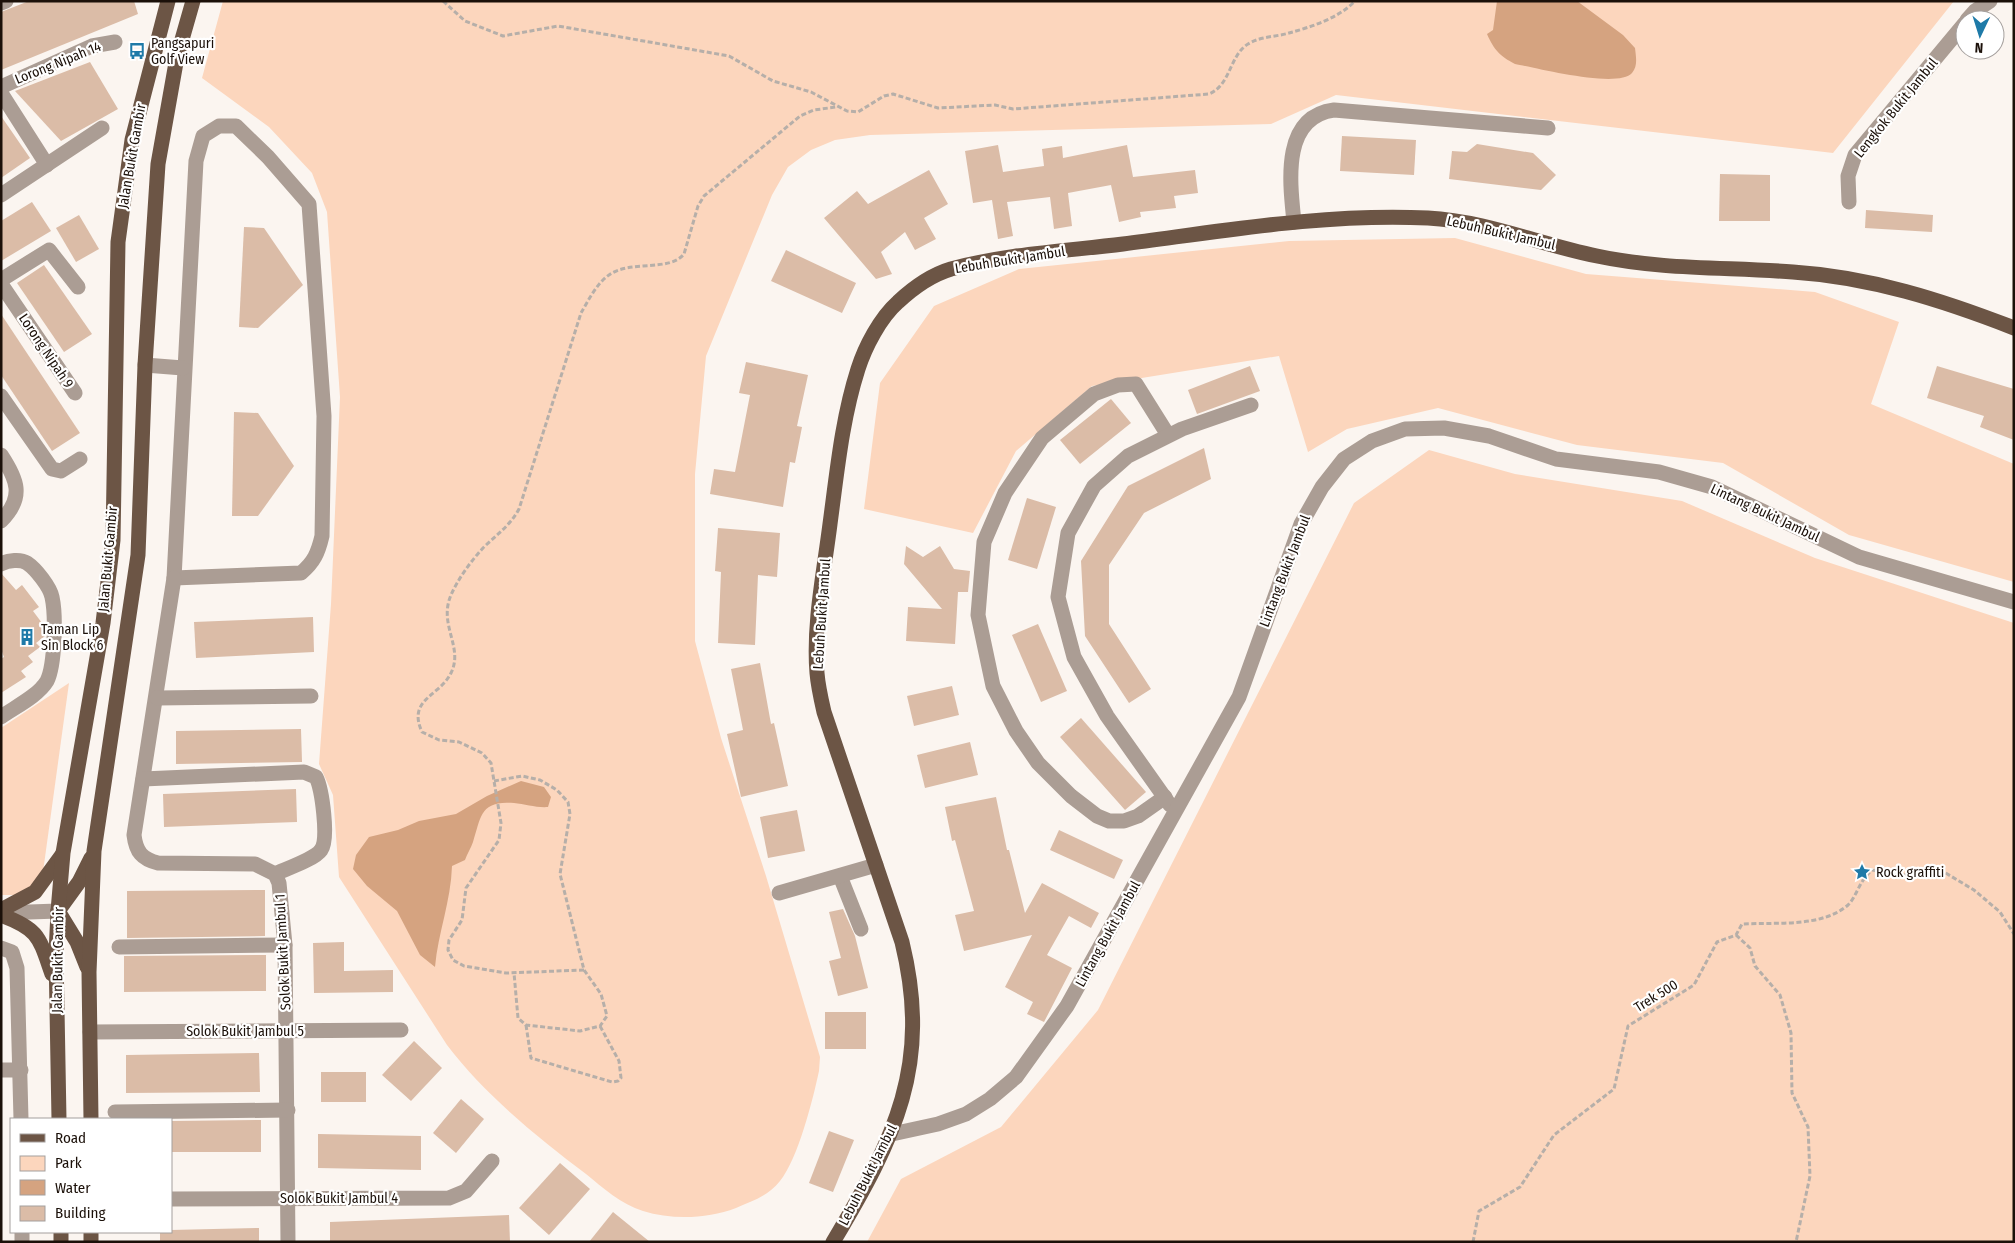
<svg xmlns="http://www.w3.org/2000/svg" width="2015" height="1243" font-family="'Fira Sans Condensed',sans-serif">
<rect width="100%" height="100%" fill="#fbf5f0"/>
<g fill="#fcd6bd">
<path d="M223 1H1954L1833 153 1336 95 1271 124 870 135 835 140 811 150 788 167 772 195 706 356 695 474V641L721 738 766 876 820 1057 819 1071C813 1099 798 1159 780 1181 768 1196 753 1201 736 1208 707 1219 672 1220 643 1211 621 1204 603 1188 586 1174 536 1136 485 1095 447 1045L339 877 333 795 319 764 331 604 340 397 327 212 312 173 269 127 202 78Z"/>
<path d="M1455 238 1586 274 1815 292 1899 322 1871 404 2014 464V582L1849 535 1723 463 1577 445 1438 408 1347 429 1308 452 1279 356 1092 386 1016 451 973 533 864 509 880 383 934 306 1019 269 1289 241Z"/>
<path d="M1429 450 1515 474 1682 501 1815 558 2014 623V1242H867L901 1179 1001 1127 1098 1010 1354 503Z"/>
<path d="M69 683 43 872 23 895H1V728Z"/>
</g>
<g fill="#d5a380">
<path d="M1497 1H1577L1623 35 1635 48C1636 57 1638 66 1632 73 1618 89 1536 68 1515 64 1500 56 1494 50 1487 34L1493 30Z"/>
<path d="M521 781 544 787 551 797 548 807C537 808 525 804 514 803 480 800 481 817 473 842 471 848 467 854 465 860L452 866C451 901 438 933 435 967L420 955 397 911 367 886 353 869 356 855 369 837 398 830 419 821 456 814 487 796Z"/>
</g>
<g fill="#dbbca7">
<path d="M29 1H134L138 14 1 70V12Z"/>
<path d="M90 62 118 109 61 141 15 91Z"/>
<path d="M1 116 30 158 1 178Z"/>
<path d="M1342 136 1416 140 1414 175 1340 171Z"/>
<path d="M1477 144 1533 153 1556 175 1541 190 1449 179 1452 151 1467 152Z"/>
<path d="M998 145 1003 172 1044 166 1042 149 1062 146 1063 158 1127 145 1133 177 1195 170 1198 193 1174 196 1176 208 1140 212 1141 217 1119 222 1111 185 1068 193 1072 226 1054 229 1050 197 1007 202 1013 236 998 239 992 200 973 203 965 151Z"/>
<path d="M929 170 948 204 924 218 936 239 915 250 905 232 881 252 892 274 876 279 824 218 857 191 868 204Z"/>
<path d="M1720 174 1770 175V221H1719Z"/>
<path d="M32 202 51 231 1 261V221Z"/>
<path d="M1866 210 1933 215 1932 232 1865 228Z"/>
<path d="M79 215 99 249 76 262 56 228Z"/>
<path d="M244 227 264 228 303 285 258 328 239 327Z"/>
<path d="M786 250 856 283 842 313 771 281Z"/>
<path d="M44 265 92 334 64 352 17 283Z"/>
<path d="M1 314 80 433 52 451 1 375Z"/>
<path d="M746 362 808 375 797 426 802 427 795 463 790 462 783 507 710 494 714 469 735 472 750 395 739 393Z"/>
<path d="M1250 366 1260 391 1197 414 1188 390Z"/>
<path d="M1937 366 2014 389V440L1980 427 1984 416 1927 398Z"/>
<path d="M1111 399 1131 423 1080 464 1060 440Z"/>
<path d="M234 412 258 413 294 466 258 516H232Z"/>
<path d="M1204 448 1211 479 1144 513 1109 565V624L1151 689 1129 703 1085 636 1081 561 1128 486Z"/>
<path d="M1027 498 1056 507 1037 569 1008 560Z"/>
<path d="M718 528 780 533 777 577 758 575 755 645 718 643 721 572 715 571Z"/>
<path d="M906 546 923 557 940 546 954 569 970 571 968 592H958L955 644 906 641 908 607 942 609 904 564Z"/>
<path d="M1 573 16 590 22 585 39 607 33 611 45 627V636L36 643 40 647 28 656 33 662 21 671 26 677 1 693V659L4 657 1 649Z"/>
<path d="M313 617 314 652 196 658 194 622Z"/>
<path d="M1038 624 1067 691 1041 702 1012 635Z"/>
<path d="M760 663 771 724 774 723 788 786 741 797 727 734 743 730 731 669Z"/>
<path d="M952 686 959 715 914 726 907 696Z"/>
<path d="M1081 718 1146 792 1125 810 1060 737Z"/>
<path d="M301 729 302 762 176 764V731Z"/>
<path d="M970 742 978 775 925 788 917 755Z"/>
<path d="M296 789 297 822 164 827 163 794Z"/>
<path d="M996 797 1007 850H1009L1025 913 1042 883 1099 913 1091 928 1069 916 1047 955 1072 968 1044 1022 1027 1014 1033 1002 1005 987 1032 935 964 951 955 915 974 911 955 840 952 841 945 807Z"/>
<path d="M797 810 805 851 768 858 760 817Z"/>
<path d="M1059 830 1123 860 1114 879 1050 850Z"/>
<path d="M265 890V936L127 938V891Z"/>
<path d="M843 909 855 936 868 988 838 996 829 961 841 958 829 912Z"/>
<path d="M344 942V971L393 970V992L314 993 313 943Z"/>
<path d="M266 955V991L124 992V956Z"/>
<rect x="825" y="1012" width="41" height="37"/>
<path d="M414 1041 442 1068 411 1101 382 1075Z"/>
<path d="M259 1053 260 1092 126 1093V1055Z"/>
<rect x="321" y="1072" width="45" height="30"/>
<path d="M461 1099 484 1119 456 1153 433 1133Z"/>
<path d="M261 1120V1152H171V1121Z"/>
<path d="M829 1131 854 1140 833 1192 809 1183Z"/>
<path d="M318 1134 421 1136V1170L318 1168Z"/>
<path d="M560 1163 590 1189 549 1235 519 1208Z"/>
<path d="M613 1212 650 1242H589Z"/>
<path d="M509 1215 510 1242H330V1222Z"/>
<path d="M259 1228V1242H160V1232H171V1230Z"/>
</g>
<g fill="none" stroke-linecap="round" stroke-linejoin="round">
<g stroke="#b6afa9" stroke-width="3" stroke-dasharray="5 2.5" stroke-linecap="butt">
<path d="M443 1 465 21 503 36 558 26 729 56 773 81 811 92 847 111 858 112 884 96 893 94 938 108 995 105 1013 109 1209 94C1231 85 1229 56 1248 44 1261 36 1276 37 1289 33 1311 27 1339 18 1355 1"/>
<path d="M494 781 522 776 540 780 557 790 568 802 570 814 560 874 584 970 601 994 607 1016 600 1026 580 1031 526 1025 518 1018 514 973"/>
<path d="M1736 935 1750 948 1755 966 1780 995 1791 1033 1792 1093 1808 1127 1810 1176 1796 1242"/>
<path d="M584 970 506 973 464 966 453 960 448 950 449 940 462 920 466 888 499 840 501 823 491 763 482 753 459 742 439 740 422 732C407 699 439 697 451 673 464 647 438 625 451 595 458 579 471 561 483 548 496 535 510 526 519 509L581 313C588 301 597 283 609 275 629 260 670 272 684 254L698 206 704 196 800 116 814 110 836 107"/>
<path d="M526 1025 531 1058 612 1082 618 1081 621 1078 619 1061 600 1026"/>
<path d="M1473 1242 1479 1211 1520 1187 1554 1135 1614 1089 1628 1026 1694 985 1717 942 1736 935 1742 924C1776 922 1821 928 1848 905 1857 896 1859 881 1872 870L1904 875 1944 872 1974 890 2000 912 2014 934"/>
</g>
<g stroke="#ab9d94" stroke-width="15">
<path d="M1 3 6 1"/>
<path d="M1967 20 1975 11 1990 1"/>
<path d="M1 87 92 46 115 42"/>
<path d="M1 93 47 165"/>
<path d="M219 126H236L268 157 309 204 324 416 322 536C318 553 314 562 301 573L174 578 196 161 203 136Z"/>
<path d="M1 195 102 128"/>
<path d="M1849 202 1848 176 1855 155 1965 23"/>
<path d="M1294 222C1290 183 1281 117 1334 110L1548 128"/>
<path d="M1 280 49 250 78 287"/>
<path d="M1 284 75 393"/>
<path d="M145 365 183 368"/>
<path d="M1 396 52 469 61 471 80 459"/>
<path d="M1 455C17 479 25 497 1 521"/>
<path d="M1 564C8 560 21 559 27 563 36 569 50 587 52 597 56 615 55 665 47 681 38 696 15 707 1 717"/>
<path d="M174 578 134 835C136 852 142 859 158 863L255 864 275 874 279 883 285 945 288 1242"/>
<path d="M157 698 311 696"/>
<path d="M143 779 304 772 316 777C322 789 329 839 321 850 315 859 286 869 275 874"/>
<path d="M1165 797 1138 816 1124 821H1109L1097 816 1071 796 1038 763 1016 731 993 686 978 615 984 542 1005 493 1042 438 1094 394 1118 385 1136 384 1168 435"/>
<path d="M1170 805 1107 716 1074 657 1058 597 1068 533 1094 486 1128 456 1182 429 1251 405"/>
<path d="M840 876 861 929"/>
<path d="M779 893 876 865"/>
<path d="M1 913 58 911"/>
<path d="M119 947 285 945"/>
<path d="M1 948 12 952 17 968 21 1119"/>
<path d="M90 1032 401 1030"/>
<path d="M1 1070H21"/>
<path d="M115 1112 288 1110"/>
<path d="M892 1134 938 1124 966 1114 990 1099 1016 1077 1067 1006 1239 697 1301 524 1322 487 1344 459 1372 441 1405 429 1444 428 1489 436 1556 459 1659 472 1712 487 1859 557 2014 602"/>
<path d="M171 1199 449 1198 466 1191 492 1161"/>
<path d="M22 1232V1242"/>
</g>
<g stroke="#6c5545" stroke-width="15">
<path d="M1 910 35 892 62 855"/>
<path d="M58 911 79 882 91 858"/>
<path d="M58 911 77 942 87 967"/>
<path d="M1 915C39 929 39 937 52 974"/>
<path d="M59 1119 56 954 58 911 63 853 103 623 113 540 118 242 132 140 168 1"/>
<path d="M91 1119 89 972 94 851 138 555 145 365 158 164 177 57 193 1"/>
<path d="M61 1232V1242"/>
<path d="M91 1232V1242"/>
<path d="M833 1242C895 1138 932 1065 902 942L824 712C821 699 818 686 817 673 813 624 824 572 830 524 837 472 842 419 858 369 865 347 880 318 898 302 913 288 931 275 951 269 1006 254 1066 251 1123 244 1224 231 1326 213 1428 218 1486 221 1541 245 1597 256 1662 270 1728 267 1793 272 1870 277 1942 300 2014 328"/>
</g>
</g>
<defs>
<g id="bus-bare" transform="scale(1.35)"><path d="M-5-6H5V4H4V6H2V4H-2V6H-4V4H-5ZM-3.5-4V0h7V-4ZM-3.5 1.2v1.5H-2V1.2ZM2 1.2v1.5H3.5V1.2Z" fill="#1e7aa8" stroke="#fff" stroke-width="2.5" paint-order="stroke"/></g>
<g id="building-bare" transform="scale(1.35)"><path d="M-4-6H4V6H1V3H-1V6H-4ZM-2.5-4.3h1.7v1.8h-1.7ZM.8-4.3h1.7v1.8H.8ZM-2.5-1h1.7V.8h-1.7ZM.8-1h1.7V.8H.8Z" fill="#1e7aa8" stroke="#fff" stroke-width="2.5" paint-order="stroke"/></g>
<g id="sight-bare" transform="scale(1.35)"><path d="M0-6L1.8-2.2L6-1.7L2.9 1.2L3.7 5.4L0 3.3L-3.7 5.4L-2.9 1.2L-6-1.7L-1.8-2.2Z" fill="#1e7aa8" stroke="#fff" stroke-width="2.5" paint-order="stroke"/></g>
</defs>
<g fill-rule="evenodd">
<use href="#bus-bare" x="137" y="51"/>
<use href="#building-bare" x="27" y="637"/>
<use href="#sight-bare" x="1862" y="872"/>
</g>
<g text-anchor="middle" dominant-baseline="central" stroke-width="4.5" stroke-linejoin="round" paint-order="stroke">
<g font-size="14" fill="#1b1009" stroke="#fff" text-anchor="start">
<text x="151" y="43">Pangsapuri<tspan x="151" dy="16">Golf View</tspan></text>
<text x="41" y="629">Taman Lip<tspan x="41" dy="16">Sin Block 6</tspan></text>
<text x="1876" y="872">Rock graffiti</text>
</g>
<g font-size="14" fill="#1b1009" stroke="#fff">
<text transform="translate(58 63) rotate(-22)">Lorong Nipah 14</text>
<text transform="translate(1896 108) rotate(-51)">Lengkok Bukit Jambul</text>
<text transform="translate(132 156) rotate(-80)">Jalan Bukit Gambir</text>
<text transform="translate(1501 233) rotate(13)">Lebuh Bukit Jambul</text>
<text transform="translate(1010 260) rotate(-9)">Lebuh Bukit Jambul</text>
<text transform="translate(46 351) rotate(56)">Lorong Nipah 9</text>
<text transform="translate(1765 513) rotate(25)">Lintang Bukit Jambul</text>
<text transform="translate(108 559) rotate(-85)">Jalan Bukit Gambir</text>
<text transform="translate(1285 571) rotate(-69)">Lintang Bukit Jambul</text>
<text transform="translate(822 614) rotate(-86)">Lebuh Bukit Jambul</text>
<text transform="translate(1108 934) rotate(-61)">Lintang Bukit Jambul</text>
<text transform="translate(283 952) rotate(-93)">Solok Bukit Jambul 1</text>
<text transform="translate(58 960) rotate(-89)">Jalan Bukit Gambir</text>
<text transform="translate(1656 996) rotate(-32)">Trek 500</text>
<text x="245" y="1031">Solok Bukit Jambul 5</text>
<text transform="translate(868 1175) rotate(-63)">Lebuh Bukit Jambul</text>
<text x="339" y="1198">Solok Bukit Jambul 4</text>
</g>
</g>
<rect width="2015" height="1243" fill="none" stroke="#1b1009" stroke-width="5"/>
<rect x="10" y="1118" width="162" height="115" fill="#ffffff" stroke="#a49f9d"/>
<rect x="20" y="1134" width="25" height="8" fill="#6c5545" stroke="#a49f9d"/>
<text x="55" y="1143" font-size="15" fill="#1b1009">Road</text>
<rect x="20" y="1156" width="25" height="15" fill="#fcd6bd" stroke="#a49f9d"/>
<text x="55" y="1168" font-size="15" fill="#1b1009">Park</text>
<rect x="20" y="1180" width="25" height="15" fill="#d5a380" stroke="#a49f9d"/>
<text x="55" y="1193" font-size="15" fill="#1b1009">Water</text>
<rect x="20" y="1206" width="25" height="15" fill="#dbbca7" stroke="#a49f9d"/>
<text x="55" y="1218" font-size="15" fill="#1b1009">Building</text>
<g transform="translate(1980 35) rotate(184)"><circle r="24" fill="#ffffff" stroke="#a49f9d"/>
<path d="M0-4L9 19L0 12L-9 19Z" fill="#1e7aa8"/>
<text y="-8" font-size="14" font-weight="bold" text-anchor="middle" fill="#1b1009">N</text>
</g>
</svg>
